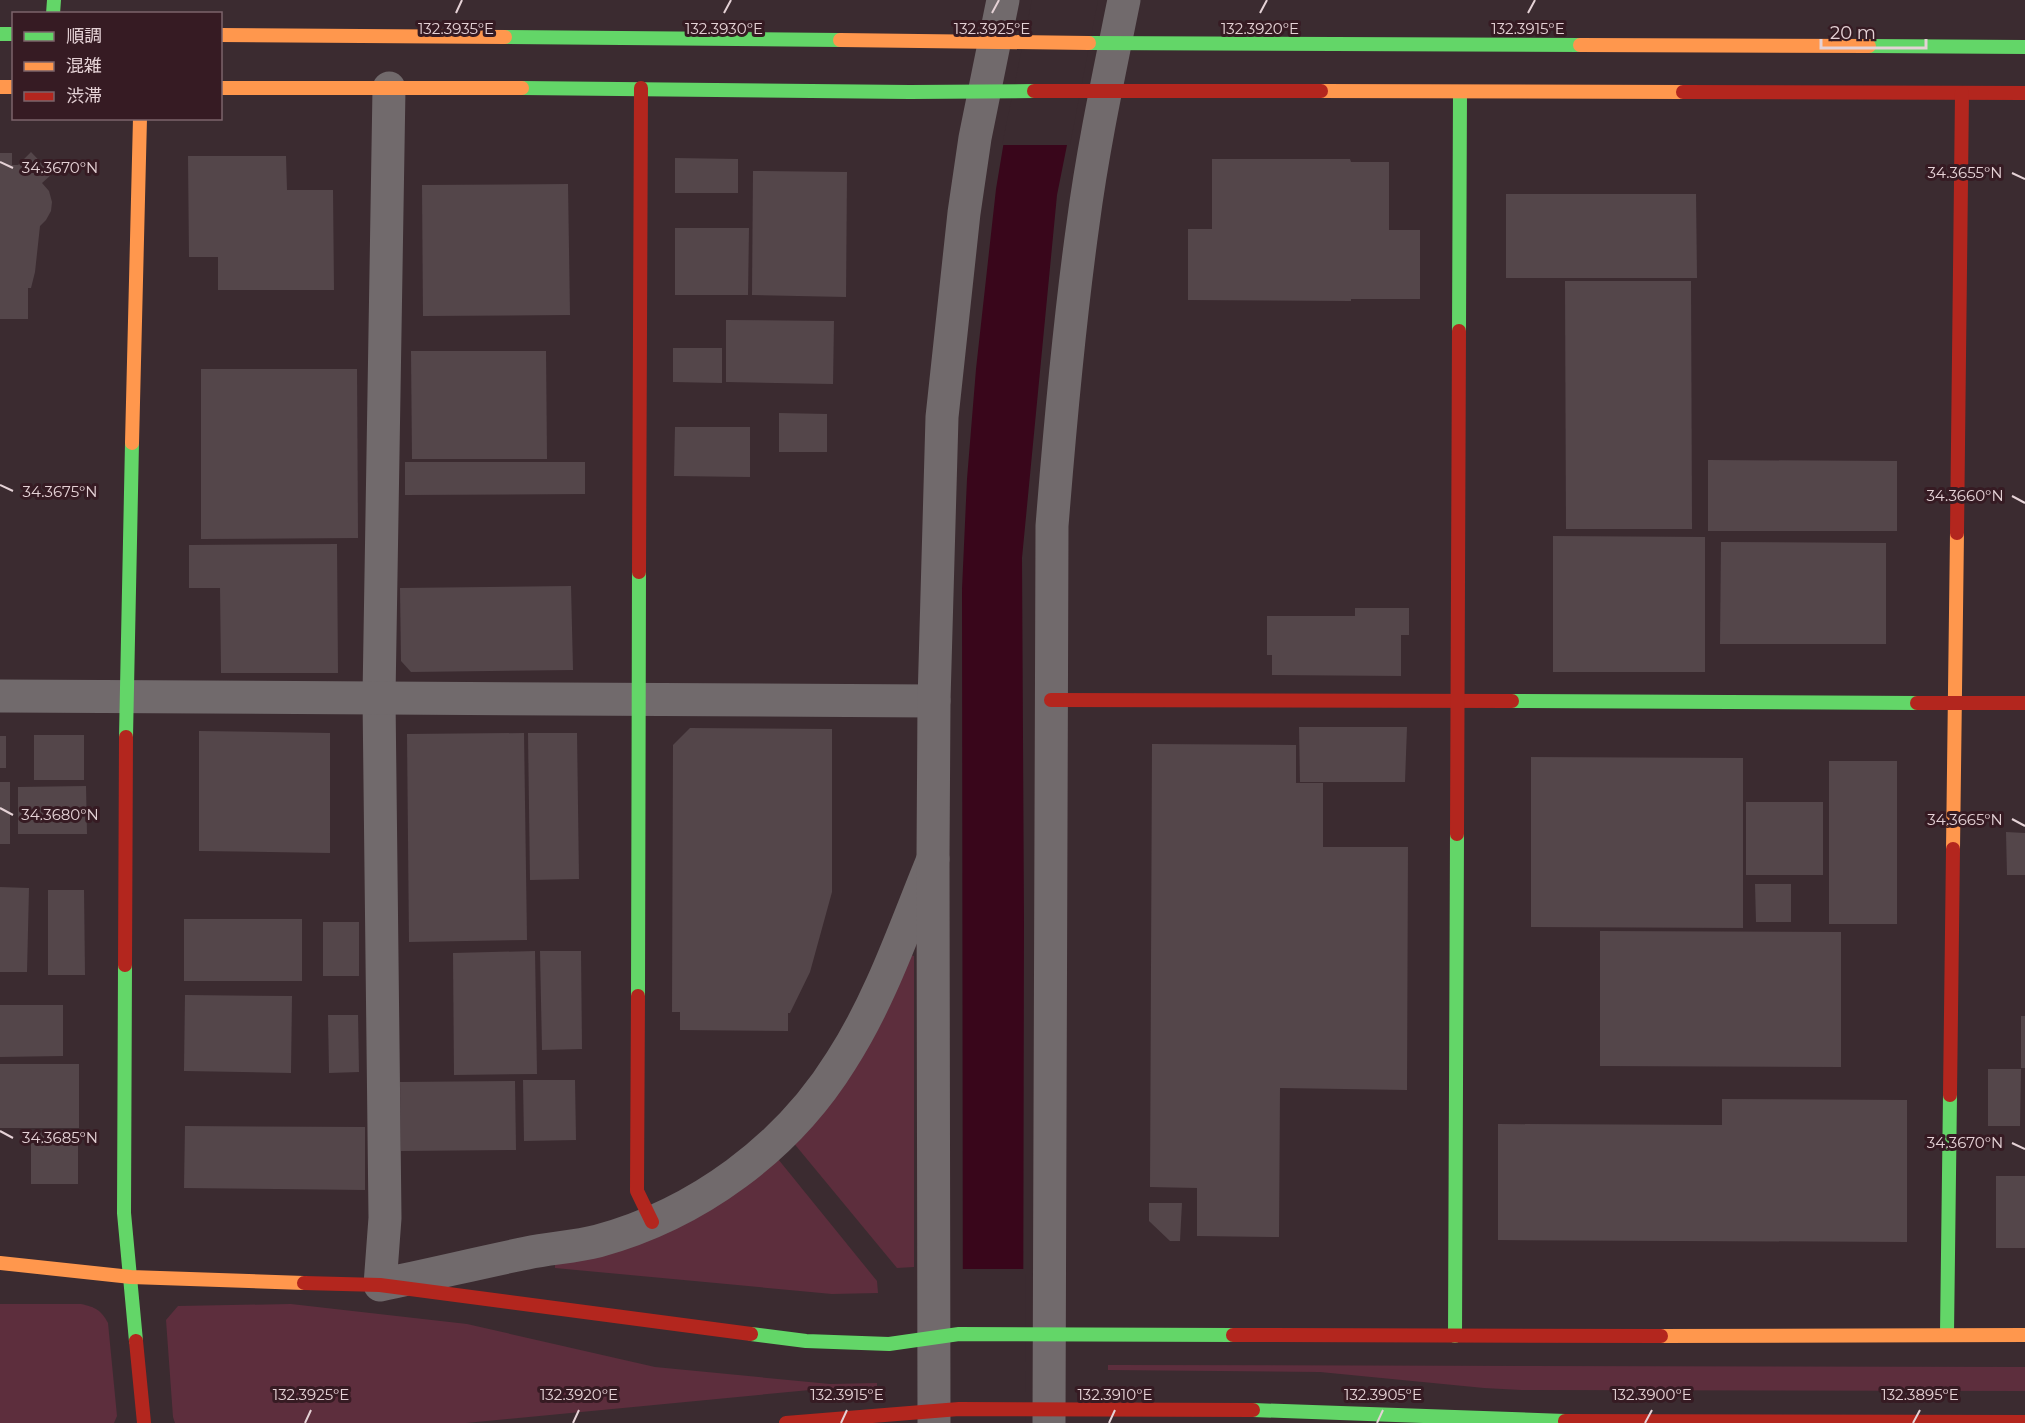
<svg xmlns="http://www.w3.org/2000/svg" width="2025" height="1423" font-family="Montserrat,'Noto Sans JP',sans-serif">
<rect width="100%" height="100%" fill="#3b2b30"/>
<g fill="#5d2e3d">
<path d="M911 955 914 956V1267L897 1268 792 1141Z"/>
<path d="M778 1159 877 1281 878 1293 832 1294 555 1268V1264Z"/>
<path d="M0 1304H81C95 1307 101 1310 108 1323L117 1416 114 1423H0Z"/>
<path d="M291 1304 467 1324 655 1367 830 1384 877 1383V1388H831L466 1423H175L173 1417 166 1320 178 1306Z"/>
<path d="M1108 1365 2025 1367V1391L1521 1390 1484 1388 1320 1372 1108 1370Z"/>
</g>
<path fill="#39061b" d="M1096 0 1057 195 1022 558 1024 919 1023 1423H963L962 589 967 479 976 369 996 189 1006 129Z"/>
<g fill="#3b2b30">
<path d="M1032 0H1098L1070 145H1002Z"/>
<path d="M960 1269H1025L1026 1423H960Z"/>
</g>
<g fill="#54464a">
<path d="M31 152 52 174 42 183 49 191 52 202 51 211 46 220 40 226 35 272 31 288H28V319H0V153H12V165H18Z"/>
<path d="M188 156H286L287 190H333L334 290H218V257H189Z"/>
<path d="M675 158 738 159V193H675Z"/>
<path d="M1212 159H1350L1351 162H1389V230H1420V299H1351V301L1188 300V229H1212Z"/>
<path d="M753 171 847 172 846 297 752 295Z"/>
<path d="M568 184 570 315 423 316 422 185Z"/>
<path d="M1506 194H1696L1697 278H1506Z"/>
<path d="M675 228H749L748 295H675Z"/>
<path d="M1565 281H1691L1692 529H1566Z"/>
<path d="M726 320 834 321 833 384 726 382Z"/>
<path d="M673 348H722V383L673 382Z"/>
<path d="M411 351H546L547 459H412Z"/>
<path d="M201 369H357L358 538 201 539Z"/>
<path d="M779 413 827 414V452H779Z"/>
<path d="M675 427H750V477L674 476Z"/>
<path d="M1708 460 1897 461V531H1708Z"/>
<path d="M405 462H585V494L405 495Z"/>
<path d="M1553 536 1705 537V672H1553Z"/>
<path d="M1721 542 1886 543V644H1720Z"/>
<path d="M337 544 338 673H221L220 588H189V545Z"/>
<path d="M571 586 573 670 411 672 401 661 400 588Z"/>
<path d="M1355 608H1409V635H1401V676L1272 675V655H1267V616H1355Z"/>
<path d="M1299 727H1407L1405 782H1300Z"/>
<path d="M690 728 832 729V892L810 972 790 1013H788V1031L680 1030V1012H672L673 745Z"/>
<path d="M199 731 330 733V853L199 851Z"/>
<path d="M524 733 527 940 409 942 407 734Z"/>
<path d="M528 733H577L579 879 530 880Z"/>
<rect x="34" y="735" width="50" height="45"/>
<rect x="0" y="736" width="6" height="32"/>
<path d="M1152 744 1296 745V783H1323V847H1408L1407 1090 1280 1088 1279 1237 1197 1236V1188L1150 1187Z"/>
<path d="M1531 757 1743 758V928L1531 927Z"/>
<rect x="1829" y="761" width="68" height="163"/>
<rect x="0" y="782" width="10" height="62"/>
<path d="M86 786 87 834H18V787Z"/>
<rect x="1746" y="802" width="77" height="73"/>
<path d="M2006 832 2025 833V875H2007Z"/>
<path d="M1755 884H1791V922H1756Z"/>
<path d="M0 887 29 888 27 972H0Z"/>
<path d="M48 890H84L85 975H48Z"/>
<rect x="184" y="919" width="118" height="62"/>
<rect x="323" y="922" width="36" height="54"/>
<path d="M1600 931 1841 932V1067L1600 1066Z"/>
<path d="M535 951 537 1074 454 1075 453 953Z"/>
<path d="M540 951H581L582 1049 542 1050Z"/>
<path d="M185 995 292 996 291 1073 184 1071Z"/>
<path d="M0 1005H63V1056L0 1057Z"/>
<path d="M328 1015H358L359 1072 329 1073Z"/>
<rect x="2021" y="1016" width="4" height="52"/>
<rect x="0" y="1064" width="79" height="64"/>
<path d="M1988 1069H2021L2020 1126H1988Z"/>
<path d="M523 1080H575L576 1140 524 1141Z"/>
<path d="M515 1081 516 1150 401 1151 400 1082Z"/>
<path d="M1722 1099 1907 1100V1242L1498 1240V1124L1722 1125Z"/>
<path d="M185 1126 365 1127V1190L184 1188Z"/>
<path d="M78 1131V1184H31V1132Z"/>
<rect x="1996" y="1176" width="29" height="72"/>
<path d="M1149 1203H1182L1180 1241H1170L1149 1221Z"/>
</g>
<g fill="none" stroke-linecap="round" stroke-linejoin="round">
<g stroke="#716a6c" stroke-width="33">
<path d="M389 88 379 697 385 1218 380 1285C429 1275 478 1263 527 1253 550 1248 575 1247 598 1241 697 1214 787 1148 841 1061 881 999 905 927 933 859"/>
<path d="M0 696 934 701"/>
<path d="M934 1423 933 859 934 701 942 417 964 213 975 138 1003 0"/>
<path d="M1049 1423 1052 526C1060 425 1069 324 1083 224 1093 148 1109 74 1124 0"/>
</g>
<g stroke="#63d668" stroke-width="14">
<path d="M53 14 54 0"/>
<path d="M0 34H14"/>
<path d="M505 37 840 40"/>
<path d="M1089 43 1580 45"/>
<path d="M1869 46 2025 47"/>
<path d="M522 88 910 92 1034 91"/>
<path d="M1459 331 1460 92"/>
<path d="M1512 701 1917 703"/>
<path d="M126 737 132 443"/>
<path d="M125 965 124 1213 136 1341"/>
<path d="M638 996 639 572"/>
<path d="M751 1334 806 1341 889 1344 959 1334 1233 1335"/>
<path d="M1947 1334 1950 1095"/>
<path d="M1455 1336 1457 834"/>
<path d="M1253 1410 1565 1421"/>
</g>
<g stroke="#ff974d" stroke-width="14">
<path d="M220 35 505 37"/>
<path d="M840 40 1089 43"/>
<path d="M1580 45 1869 46"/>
<path d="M0 87H14"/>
<path d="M220 88H522"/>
<path d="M1321 91 1683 92"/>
<path d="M132 443 140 118"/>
<path d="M1953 849 1957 533"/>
<path d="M0 1263 131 1277 304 1283"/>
<path d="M1661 1336 2025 1335"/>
</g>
<g stroke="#b3261e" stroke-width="14">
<path d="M1034 91H1321"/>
<path d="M1683 92 2025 93"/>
<path d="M1957 533 1962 93"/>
<path d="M639 572 641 88"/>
<path d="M1051 700 1512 701"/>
<path d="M1917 703H2025"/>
<path d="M1457 834 1459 331"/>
<path d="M125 965 126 737"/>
<path d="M638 996 637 1191 652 1222"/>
<path d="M1950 1095 1953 849"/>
<path d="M304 1283 380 1285 751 1334"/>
<path d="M1233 1335 1661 1336"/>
<path d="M136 1341 144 1423"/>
<path d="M1565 1421 2025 1422"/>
<path d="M786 1423 959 1409 1253 1410"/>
</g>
</g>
<path fill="none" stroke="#e5d2d6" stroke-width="2" d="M456 13 462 0M724 13 731 0M992 13 999 0M1260 13 1267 0M1528 13 1535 0M0 162 13 168M2012 173 2025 179M0 485 13 491M2012 496 2025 503M0 808 13 815M2012 819 2025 826M0 1131 13 1138M2012 1143 2025 1149M305 1423 311 1410M573 1423 579 1410M841 1423 847 1410M1109 1423 1115 1410M1377 1423 1383 1410M1645 1423 1652 1410M1913 1423 1920 1410"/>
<g font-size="15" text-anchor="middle" fill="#e5d2d6" stroke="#361b23" stroke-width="6" stroke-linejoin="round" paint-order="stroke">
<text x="456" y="34">132.3935°E</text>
<text x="724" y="34">132.3930°E</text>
<text x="992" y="34">132.3925°E</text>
<text x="1260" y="34">132.3920°E</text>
<text x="1528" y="34">132.3915°E</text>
<text x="60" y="173">34.3670°N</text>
<text x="1965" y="178">34.3655°N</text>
<text x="60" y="497">34.3675°N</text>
<text x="1965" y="501">34.3660°N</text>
<text x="60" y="820">34.3680°N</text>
<text x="1965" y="825">34.3665°N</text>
<text x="60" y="1143">34.3685°N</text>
<text x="1965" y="1148">34.3670°N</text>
<text x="311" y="1400">132.3925°E</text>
<text x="579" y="1400">132.3920°E</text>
<text x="847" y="1400">132.3915°E</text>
<text x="1115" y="1400">132.3910°E</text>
<text x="1383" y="1400">132.3905°E</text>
<text x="1652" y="1400">132.3900°E</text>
<text x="1920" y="1400">132.3895°E</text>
</g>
<rect x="12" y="12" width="210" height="108" fill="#361b23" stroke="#7c646b" stroke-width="1.5"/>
<rect x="24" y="32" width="30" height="9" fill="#63d668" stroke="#7c646b" stroke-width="1.5"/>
<text x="66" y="42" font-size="18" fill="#e5d2d6">順調</text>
<rect x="24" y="62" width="30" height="9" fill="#ff974d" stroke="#7c646b" stroke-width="1.5"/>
<text x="66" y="72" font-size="18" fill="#e5d2d6">混雑</text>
<rect x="24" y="92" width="30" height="9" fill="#b3261e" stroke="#7c646b" stroke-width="1.5"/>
<text x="66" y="102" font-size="18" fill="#e5d2d6">渋滞</text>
<path d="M1821 39v9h105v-9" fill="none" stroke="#e5d2d6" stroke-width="3"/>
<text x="1830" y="39" font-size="18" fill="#e5d2d6" stroke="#361b23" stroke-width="4.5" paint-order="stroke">20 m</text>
</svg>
